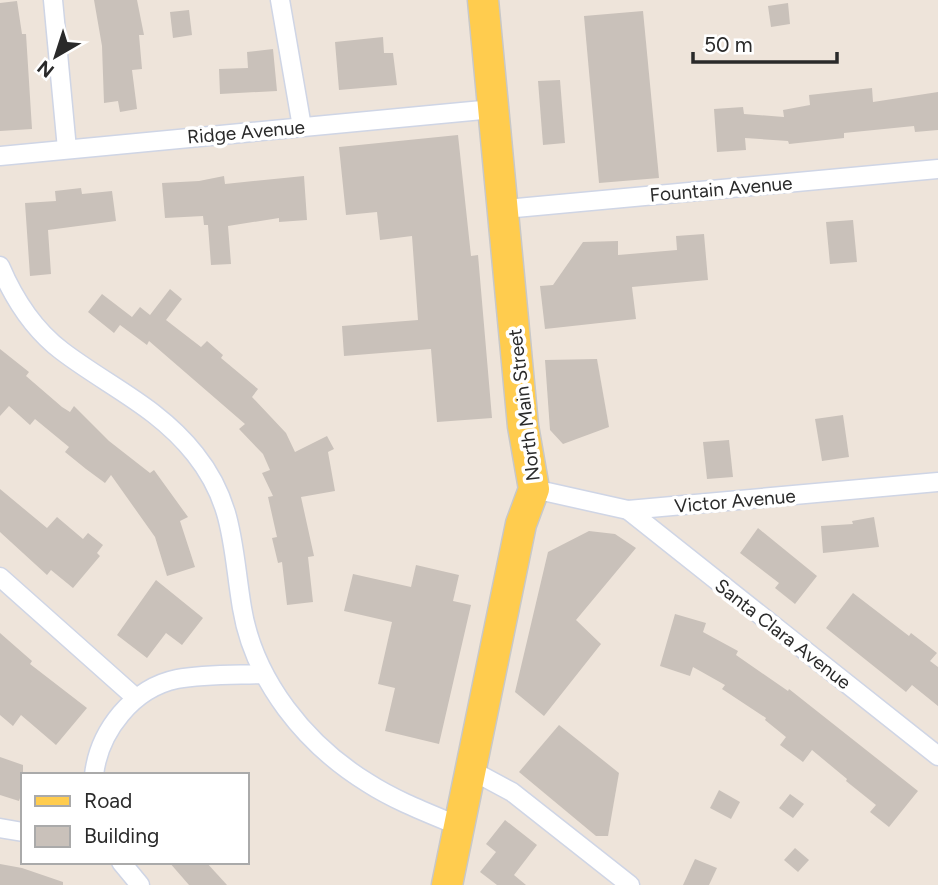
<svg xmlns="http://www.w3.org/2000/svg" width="938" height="885" font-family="Figtree,sans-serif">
<rect width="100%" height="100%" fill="#eee4da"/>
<g fill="#c9c1ba">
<path d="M94 0H137L144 35H139L142 69 132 70 137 109 120 112 118 101 104 103 102 46Z"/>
<path d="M17 1 22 34H26L32 129 0 131V3Z"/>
<path d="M788 3 790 24 771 27 768 6Z"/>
<path d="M189 10 192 35 173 38 170 12Z"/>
<path d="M643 11 659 178 599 183 584 16Z"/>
<path d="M383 37 384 53H393L397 85 339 90 335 42Z"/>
<path d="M273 49 277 91 220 94 219 69 248 68 247 52Z"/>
<path d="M560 80 565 143 543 145 538 81Z"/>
<path d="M872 88 873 102 938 92V130L915 132 914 126 844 133V138L789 144 788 141 745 138 746 150 717 152 714 109 743 107 744 114 784 117 783 110 810 105 809 95Z"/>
<path d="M458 135 471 256 478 255 492 418 437 422 431 349 344 356 342 326 418 320 412 236 380 240 377 212 346 215 339 147Z"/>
<path d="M224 176 225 184 304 176 307 220 279 222V218L228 226 231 264 211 265 208 225H204L203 216 165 218 162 183 199 181Z"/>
<path d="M81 188 82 194 112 191 116 221 48 230 51 274 30 276 25 203 56 201 55 191Z"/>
<path d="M853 220 857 262 830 264 826 222Z"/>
<path d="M704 234 708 280 632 287 636 319 545 329 540 286 553 285 583 242 618 241V255L677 250 676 236Z"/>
<path d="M170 289 182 299 166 320 201 347 207 341 223 355 221 358 258 389 252 397 286 433 295 452 327 436 334 449 328 452 335 491 301 497 314 556 308 557 313 602 287 605 282 562 278 563 272 538 277 537 268 497 273 496 262 473 270 470 263 454 239 429 245 424 149 341 147 345 120 325 114 333 88 312 102 294 132 317 140 307 150 315Z"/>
<path d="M0 349 29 372 26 376 62 407 70 412 74 406 109 441 150 473 154 470 188 517 180 521 195 567 167 576 155 537 111 475 105 483 86 469 65 452 69 447 35 419 30 425 9 406 0 416Z"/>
<path d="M597 359 609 427 563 444 550 430 545 360Z"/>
<path d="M843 415 849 457 822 461 815 419Z"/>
<path d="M729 440 733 477 707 479 703 442Z"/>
<path d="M0 489 47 528 57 517 83 539 88 533 103 545 97 553 100 556 73 588 51 570 47 575 0 532Z"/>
<path d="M874 517 879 547 823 553 821 526 853 524 852 521Z"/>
<path d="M758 528 817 576 795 604 775 588 779 583 740 553Z"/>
<path d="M589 531 615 534 636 548 576 620 601 644 544 716 515 692 548 552Z"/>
<path d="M416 565 459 575 453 601 471 605 439 744 385 731 395 688 378 684 392 622 344 611 353 574 411 587Z"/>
<path d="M156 580 203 618 182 645 166 633 147 658 117 635Z"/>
<path d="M853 593 909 636 911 633 937 653 930 661 938 667V706L912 685 906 692 826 628Z"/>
<path d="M675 614 706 623 703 632 738 651 736 655 788 691 789 689 918 791 889 827 870 812 876 805 846 781 847 779 812 750 803 762 780 745 786 737 765 720 766 718 722 689 725 685 693 667 690 676 660 666Z"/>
<path d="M0 633 32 661 30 664 87 708 56 745 21 715 13 726 0 715Z"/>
<path d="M559 725 619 773 608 836H596L519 772Z"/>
<path d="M0 757 23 765V789L19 801 0 795Z"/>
<path d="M719 790 740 802 731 819 710 808Z"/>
<path d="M790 794 804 804 793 818 779 808Z"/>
<path d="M505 820 537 845 514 875 526 885H497L480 872 496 852 486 844Z"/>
<path d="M795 848 809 860 798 872 784 860Z"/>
<path d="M695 859 717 868 709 885H683Z"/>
<path d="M169 862H206L227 885H189Z"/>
<path d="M0 864 22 868 63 882V885H0Z"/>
</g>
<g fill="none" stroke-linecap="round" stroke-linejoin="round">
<g stroke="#cfd5e5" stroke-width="21">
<g id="street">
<path d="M53 0 67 149"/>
<path d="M280 0 302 127"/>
<path d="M0 156 493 109"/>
<path d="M505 209 938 169"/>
<path d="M0 266C14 299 33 329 62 351 108 386 158 407 195 454 235 504 232 549 242 608 254 681 306 745 368 783 396 801 428 813 459 826"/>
<path d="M534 489 628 510 938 482"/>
<path d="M628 510 938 756"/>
<path d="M0 577 136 698"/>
<path d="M471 770 512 792 630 885"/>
<path d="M94 775C99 731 133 688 177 679 204 674 234 675 263 674"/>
<path d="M0 828 23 832"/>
<path d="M121 862 140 885"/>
</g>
</g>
<g stroke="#c8c8c8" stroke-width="33">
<path id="primary" d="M447 885 521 524 534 489 523 426 483 0"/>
</g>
<use href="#street" stroke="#fff" stroke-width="18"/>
<use href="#primary" stroke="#ffcc4e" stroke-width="30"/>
</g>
<g text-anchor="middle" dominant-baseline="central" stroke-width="7" stroke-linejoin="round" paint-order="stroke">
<g font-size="19" fill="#2a2a2a" stroke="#fff">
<text transform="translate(246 132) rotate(-5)">Ridge Avenue</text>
<text transform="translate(721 189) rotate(-5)">Fountain Avenue</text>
<text transform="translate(524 405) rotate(-97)">North Main Street</text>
<text transform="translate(735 501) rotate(-5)">Victor Avenue</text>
<text transform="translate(783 634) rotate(38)">Santa Clara Avenue</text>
</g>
</g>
<rect x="21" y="773" width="228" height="91" fill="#ffffff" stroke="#aaaaaa" stroke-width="2"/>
<rect x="35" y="796" width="35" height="10" fill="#ffcc4e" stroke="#aaaaaa" stroke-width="2"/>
<text x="84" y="808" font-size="21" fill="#2a2a2a">Road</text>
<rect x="35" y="826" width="35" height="21" fill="#c9c1ba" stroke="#aaaaaa" stroke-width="2"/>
<text x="84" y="843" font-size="21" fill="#2a2a2a">Building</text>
<g transform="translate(56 56) rotate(219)" stroke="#ffffff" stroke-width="5" paint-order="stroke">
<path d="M0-5L12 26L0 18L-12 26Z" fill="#2a2a2a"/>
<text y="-10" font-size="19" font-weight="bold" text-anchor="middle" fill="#2a2a2a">N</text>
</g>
<path d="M693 52v10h144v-10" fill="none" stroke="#2a2a2a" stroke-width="3.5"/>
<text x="704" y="52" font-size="21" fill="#2a2a2a" stroke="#ffffff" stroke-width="5" paint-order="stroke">50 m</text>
</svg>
